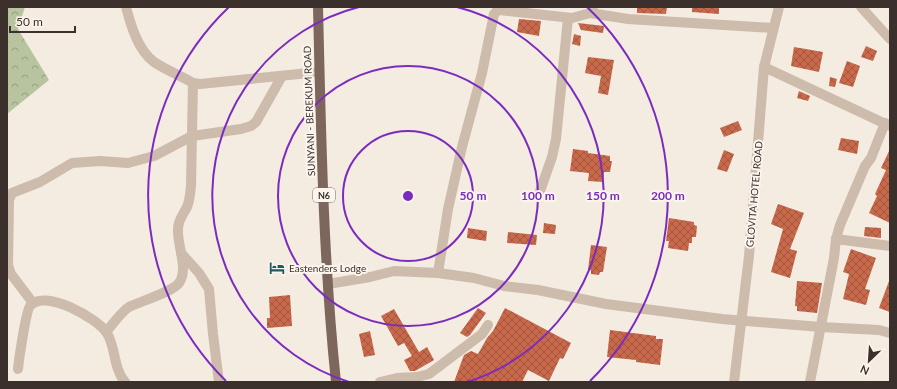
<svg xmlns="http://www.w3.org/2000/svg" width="897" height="389" font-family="Lato,sans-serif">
<defs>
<pattern id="forest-crowns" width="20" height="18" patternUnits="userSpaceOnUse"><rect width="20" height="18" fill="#b8c4a0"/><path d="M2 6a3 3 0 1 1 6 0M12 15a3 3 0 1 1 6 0" fill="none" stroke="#97a083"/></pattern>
<pattern id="building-cross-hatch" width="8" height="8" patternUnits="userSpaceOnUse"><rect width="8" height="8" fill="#c8694b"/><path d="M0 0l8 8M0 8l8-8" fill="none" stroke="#a4573f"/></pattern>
</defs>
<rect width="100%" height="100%" fill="#f4ebe1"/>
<path fill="url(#forest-crowns)" d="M7 7H25L18 29 49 80 7 114Z"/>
<g fill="url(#building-cross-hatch)">
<path d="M637 7H667L666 14 637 13Z"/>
<path d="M692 7H719V14L692 12Z"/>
<path d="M519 19 541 21 539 36 517 32Z"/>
<path d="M578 23 604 26 603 33 581 30Z"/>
<path d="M574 34 581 36 580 46 572 44Z"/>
<path d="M866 46 877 51 873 61 861 57Z"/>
<path d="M794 47 823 52 819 72 791 66Z"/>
<path d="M588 57 614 60 608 95 598 93 601 76 585 73Z"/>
<path d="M847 61 860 66 853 87 839 83Z"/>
<path d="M830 77 837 79 835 87 829 86Z"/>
<path d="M799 91 810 96 808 101 797 98Z"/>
<path d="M738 121 742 130 724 137 720 128Z"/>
<path d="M841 138 859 141 857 154 838 150Z"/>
<path d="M573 149 588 151V153L610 156V161H612L610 172H604L603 182 588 181 589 173 570 171Z"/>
<path d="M890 149V223L869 213 877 196 875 194 886 170 881 168Z"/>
<path d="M724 150 734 154 727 172 717 169Z"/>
<path d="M778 204 804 213 790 249 797 251 790 278 771 272 783 229 771 224Z"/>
<path d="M669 218 694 222V225L697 226 696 237H692V243H689L688 251 668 248 669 241H666Z"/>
<path d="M544 223 556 225 555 234 543 233Z"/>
<path d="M865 227 881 228V238L864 236Z"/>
<path d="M468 228 487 231 486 241 467 238Z"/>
<path d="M508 232 537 235 536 245 507 243Z"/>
<path d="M591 245 607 247 603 272H600L599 275 591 274V270H588Z"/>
<path d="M851 249 876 258 865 289 870 290 866 305 843 299 849 274 843 272Z"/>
<path d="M797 281 822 283 817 313 797 311V306H795Z"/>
<path d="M889 281H890V312L879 308Z"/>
<path d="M290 295 292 326 267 328V318H270L269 297Z"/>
<path d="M478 308 486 313 470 335 467 337 460 333Z"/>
<path d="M505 308 571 343 563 359 560 358 549 381 528 370 522 382H454L464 355 471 351 478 354 487 338 493 331Z"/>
<path d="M394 309 419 352 427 347 434 360 415 371H410L404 360 412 356 404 343 398 346 381 316Z"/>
<path d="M610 330 656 336V339H663L660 365 636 362V360L607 357Z"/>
<path d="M370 331 375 355 364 357 359 334Z"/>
</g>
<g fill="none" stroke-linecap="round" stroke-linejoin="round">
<g stroke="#cdbbac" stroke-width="10">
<path d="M126 7C131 26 138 50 154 62 166 70 181 76 193 83"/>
<path d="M861 7 890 39"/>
<path d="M590 13 628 19 773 28"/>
<path d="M764 67 890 126"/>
<path d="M540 191 552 157 556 139 568 18"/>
<path d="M836 239 890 246"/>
<path d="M181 253 199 273 209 289 213 334 219 382"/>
<path d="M438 273 474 278 504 286 538 290 606 304 722 319 821 327 879 330 890 333"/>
<path d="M328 284 370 277 394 271 438 273 448 209 462 147 482 73 494 14 497 11 499 10 572 18 590 13 593 7"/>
<path d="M33 303 11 274 8 265 9 200 12 193 40 182 72 163 100 161 128 163 154 156 192 136 241 129 251 126 256 122 282 76"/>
<path d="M106 332C112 325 122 311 129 307 139 302 174 291 179 283 189 269 177 246 178 229 178 220 183 215 187 207 190 200 190 193 191 186L193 83 200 84 319 72"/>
<path d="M18 369C19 359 26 311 30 306 44 288 97 318 107 333 116 348 113 368 125 382"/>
<path d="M380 382 397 378 417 377 429 374 482 334 488 325"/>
<path d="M734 382 749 256 764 67 779 7"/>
<path d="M810 382 834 258 836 239 840 225 865 166 871 158 885 123"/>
</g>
<path stroke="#7d675c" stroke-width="10" d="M318 7C321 132 323 258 336 382"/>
</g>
<g fill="none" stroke="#7b2cbf" stroke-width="2">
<circle cx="408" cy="196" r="65"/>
<circle cx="408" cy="196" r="130"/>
<path d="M349 382A195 195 0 0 1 359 7M457 7A195 195 0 0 1 467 382"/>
<path d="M226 381A260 260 0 0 1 229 7M587 7A260 260 0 0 1 590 381"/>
</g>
<defs>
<g id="hotel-bare" transform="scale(1.2)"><path d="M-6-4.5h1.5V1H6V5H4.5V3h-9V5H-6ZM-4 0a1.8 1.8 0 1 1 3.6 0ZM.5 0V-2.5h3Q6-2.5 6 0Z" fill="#1f5a5e" stroke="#fbf5ee" stroke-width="2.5" paint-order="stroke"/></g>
</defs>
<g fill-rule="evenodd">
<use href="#hotel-bare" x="277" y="268"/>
</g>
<g text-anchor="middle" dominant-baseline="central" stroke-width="4" stroke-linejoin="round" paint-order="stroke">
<rect fill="#fbf5ee" stroke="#756b66" stroke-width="1" x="313" y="188" width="22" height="14" rx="3"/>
<g font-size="9" font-weight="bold" fill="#3b302b">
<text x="324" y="195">N6</text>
</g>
<g font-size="10" fill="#3b302b" stroke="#fbf5ee">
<text transform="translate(309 111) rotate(-92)">SUNYANI - BEREKUM ROAD</text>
<text transform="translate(754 194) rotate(-85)">GLOVITA HOTEL ROAD</text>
</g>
<g font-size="10" fill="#3b302b" stroke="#fbf5ee" text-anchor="start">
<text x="289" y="268">Eastenders Lodge</text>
</g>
</g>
<circle cx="408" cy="196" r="6" fill="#7b2cbf" stroke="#fbf5ee" stroke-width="2"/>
<g font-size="12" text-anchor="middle" font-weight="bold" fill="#7b2cbf" stroke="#fbf5ee" stroke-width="4" stroke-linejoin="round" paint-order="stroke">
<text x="473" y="200">50 m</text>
<text x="538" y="200">100 m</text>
<text x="603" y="200">150 m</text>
<text x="668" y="200">200 m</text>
</g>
<rect width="897" height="389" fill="none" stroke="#3b302b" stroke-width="16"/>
<g transform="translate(869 361) rotate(205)" stroke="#fbf5ee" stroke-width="3" paint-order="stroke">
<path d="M0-3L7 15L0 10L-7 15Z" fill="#3b302b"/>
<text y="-6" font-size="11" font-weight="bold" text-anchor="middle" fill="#3b302b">N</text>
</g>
<path d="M10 26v6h65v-6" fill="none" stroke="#3b302b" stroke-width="2"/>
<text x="16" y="26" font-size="12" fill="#3b302b" stroke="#fbf5ee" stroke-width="3" paint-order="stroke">50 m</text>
</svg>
